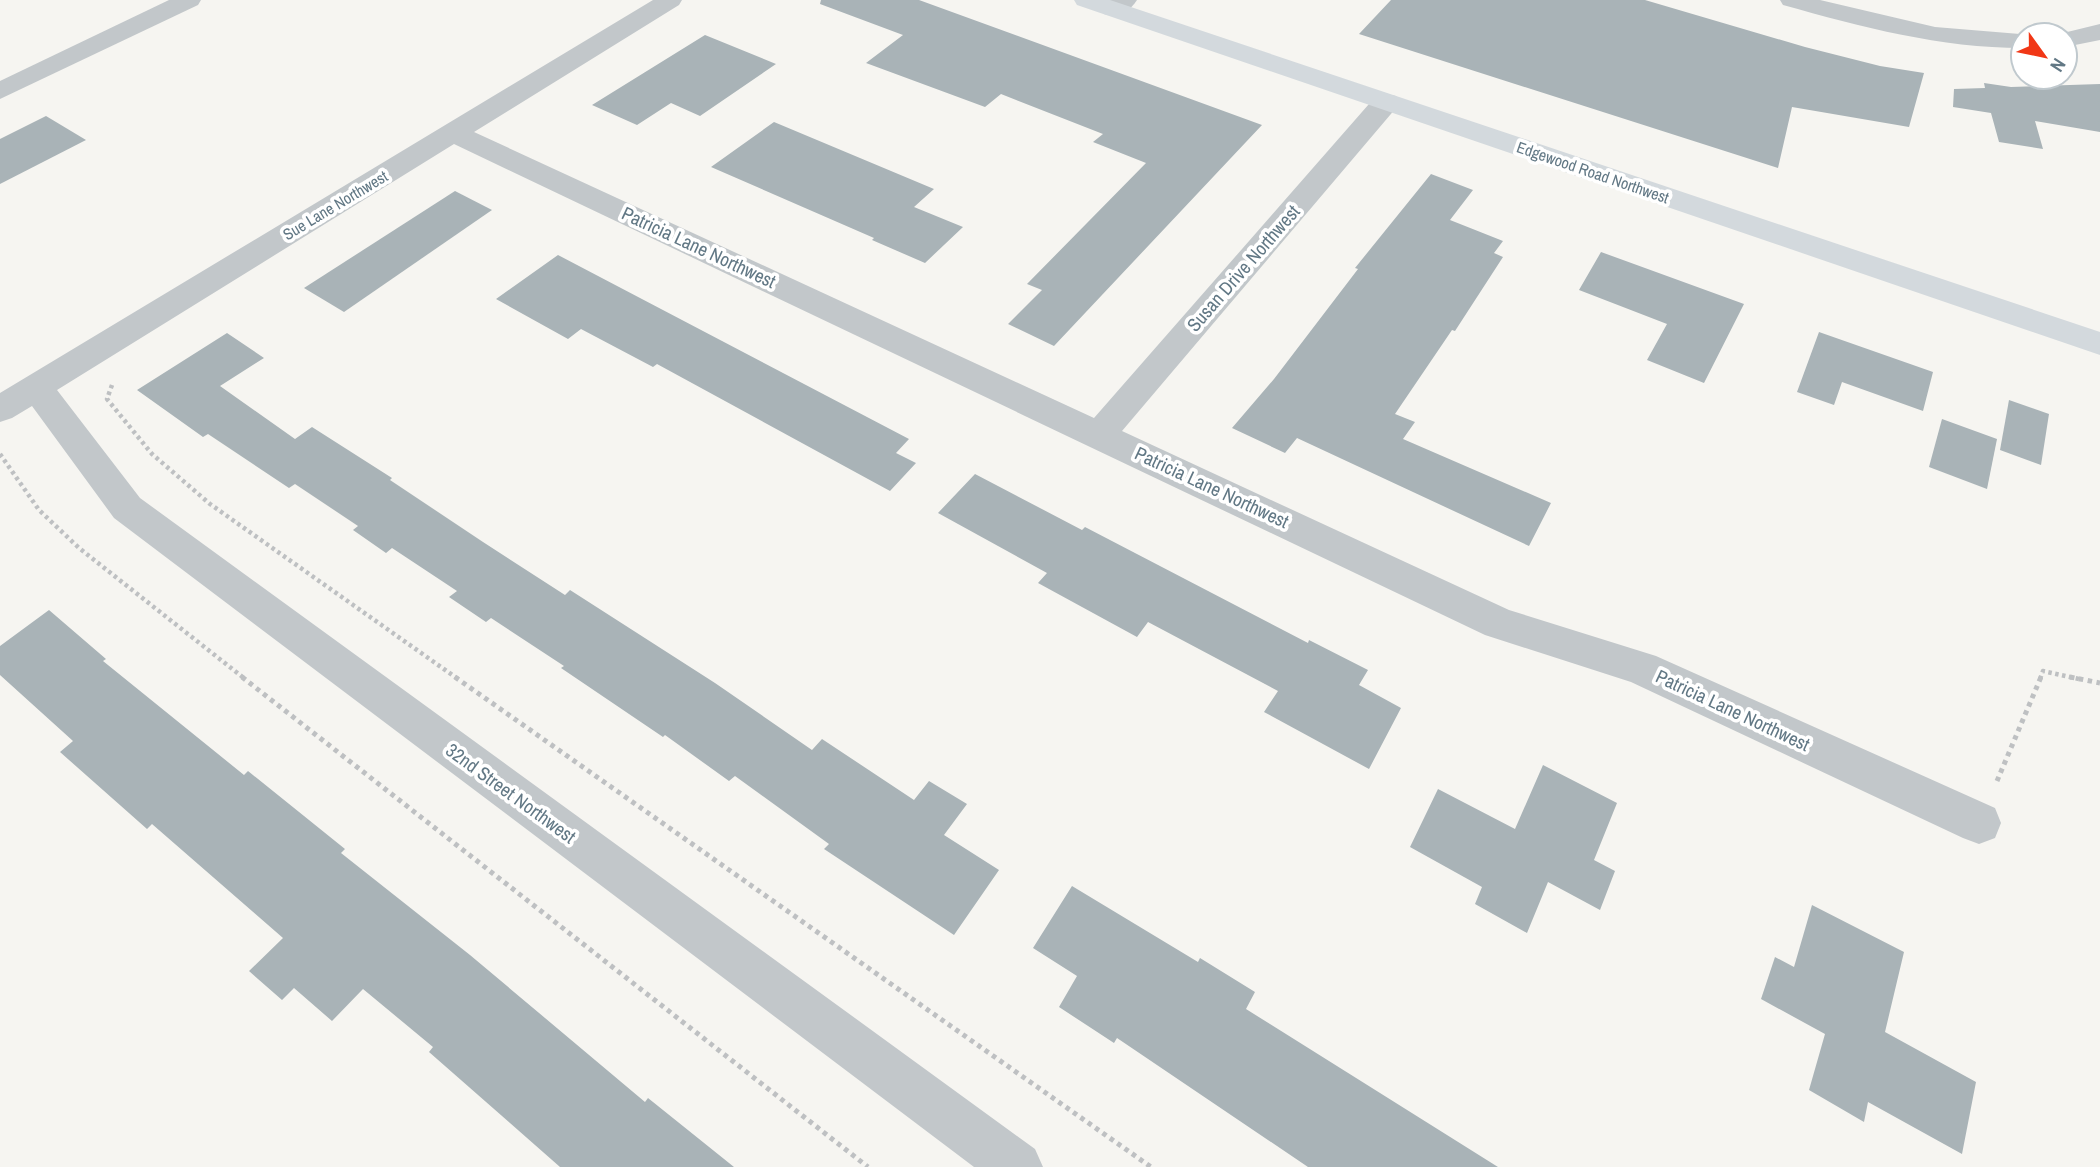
<svg xmlns="http://www.w3.org/2000/svg" width="2100" height="1167" font-family="'Archivo Narrow',sans-serif">
<rect width="100%" height="100%" fill="#f6f5f1"/>
<g fill="#a9b3b7">
<path d="M821 0H919L1262 125 1054 346 1008 324 1042 290 1027 284 1146 163 1093 142 1103 134 1001 94 985 107 866 63 903 35 820 4Z"/>
<path d="M1391 0H1645L1805 47 1880 66 1924 73 1909 127 1792 107 1778 168 1359 34Z"/>
<path d="M705 35 776 64 700 116 671 103 637 125 592 105Z"/>
<path d="M1984 83 2011 87 2100 84V132L2035 121 2043 149 1999 142 1991 113 1953 107 1954 89 1985 88Z"/>
<path d="M46 116 86 140 0 184V139Z"/>
<path d="M774 122 934 189 914 207 963 227 925 263 872 240 874 238 711 167Z"/>
<path d="M1431 174 1473 190 1450 220 1503 241 1494 253 1503 257 1455 331 1452 330 1395 414 1415 422 1403 439 1551 503 1529 546 1297 438 1285 453 1232 428 1274 379 1358 269 1355 268Z"/>
<path d="M455 191 492 210 344 312 304 288Z"/>
<path d="M1601 252 1744 304 1704 383 1647 360 1667 324 1579 290Z"/>
<path d="M558 255 909 439 896 453 916 463 890 491 657 364 653 367 581 329 568 339 496 299Z"/>
<path d="M1819 332 1933 372 1923 411 1842 382 1834 405 1797 392Z"/>
<path d="M227 333 264 358 220 386 295 439 312 427 392 478 390 480 483 542 565 595 570 590 715 683 812 750 822 739 914 800 929 781 967 804 944 835 999 870 954 935 824 849 829 844 735 776 729 781 665 735 663 737 561 668 564 666 491 618 486 622 449 597 457 591 392 548 386 553 353 530 358 526 295 484 289 488 208 434 203 437 137 390Z"/>
<path d="M2009 400 2049 414 2041 465 2000 450Z"/>
<path d="M1942 419 1997 439 1987 489 1929 467Z"/>
<path d="M975 474 1082 530 1085 527 1308 643 1309 640 1368 670 1359 685 1401 708 1369 769 1264 712 1278 691 1148 622 1137 637 1038 583 1047 573 938 513Z"/>
<path d="M49 610 106 659 103 661 244 775 248 771 345 849 341 853 470 955 645 1102 648 1098 734 1167H560L429 1052 433 1047 363 989 332 1021 294 988 282 1000 249 971 283 938 152 824 147 829 60 752 73 741 0 675V646Z"/>
<path d="M1543 765 1617 803 1594 860 1615 871 1600 910 1548 882 1527 933 1475 904 1482 887 1410 847 1438 789 1515 829Z"/>
<path d="M1072 886 1198 962 1200 958 1255 992 1246 1009 1498 1167H1308L1117 1038 1114 1043 1059 1007 1077 976 1033 948Z"/>
<path d="M1812 905 1904 952 1885 1032 1976 1082 1962 1154 1868 1102 1864 1122 1809 1090 1825 1034 1761 999 1775 957 1794 967Z"/>
</g>
<g fill="none" stroke-linecap="round" stroke-linejoin="round">
<g stroke="#bec0c2" stroke-width="4.5" stroke-dasharray="3.5 3.5" stroke-linecap="butt">
<path d="M112 385 107 399 152 454 210 504 458 679"/>
<path d="M0 454 39 510 79 548 245 679"/>
<path d="M2040 679 2043 671 2079 679"/>
</g>
<g stroke="#bec0c2" stroke-width="5" stroke-dasharray="4.5 4.5" stroke-linecap="butt">
<path d="M242 677 868 1167"/>
<path d="M455 677 1151 1167"/>
<path d="M2070 677 2100 683"/>
<path d="M1997 781 2041 677"/>
</g>
<g fill="#c2c7ca" fill-rule="evenodd">
<path d="M169 0H201L198 5 0 99V81Z"/>
<path d="M653 0H682L679 5 474 132 1094 418 1376 96 1386 94 1396 96 1400 102 1396 108 1122 431 1509 610 1656 656 1995 808 2001 823 1995 838 1979 844 1963 838 1631 682 1485 635 454 144 57 390 140 498 1035 1149 1043 1167H974L114 518 32 406 12 418 0 422V393Z"/>
<path d="M1109 0H1137C1129 12 1118 18 1104 14L1101 9Z"/>
<path d="M1780 0H1820L1935 27 2032 35H2023V48C1940 48 1862 27 1783 5Z"/>
<path d="M2100 24V40L2065 47V35H2055Z"/>
</g>
<path fill="#d3d9dd" fill-rule="evenodd" d="M1074 0H1110L2100 332V355L1077 5Z"/>
</g>
<g text-anchor="middle" dominant-baseline="central" stroke-width="7" stroke-linejoin="round" paint-order="stroke">
<g font-size="16" fill="#627885" stroke="#fff">
<text transform="translate(1593 172) rotate(19)">Edgewood Road Northwest</text>
<text transform="translate(335 205) rotate(-31)">Sue Lane Northwest</text>
</g>
<g font-size="19" fill="#627885" stroke="#fff">
<text transform="translate(699 247) rotate(25)">Patricia Lane Northwest</text>
<text transform="translate(1243 268) rotate(-49)">Susan Drive Northwest</text>
<text transform="translate(1212 487) rotate(25)">Patricia Lane Northwest</text>
<text transform="translate(1733 710) rotate(25)">Patricia Lane Northwest</text>
<text transform="translate(511 793) rotate(36)">32nd Street Northwest</text>
</g>
</g>
<g transform="translate(2044 56) rotate(123)"><circle r="33" fill="#ffffff" stroke="#c0c9ce" stroke-width="2"/>
<path d="M0-5L12 26L0 18L-12 26Z" fill="#f13716"/>
<text y="-10" font-size="19" font-weight="bold" text-anchor="middle" fill="#627885">N</text>
</g>
</svg>
